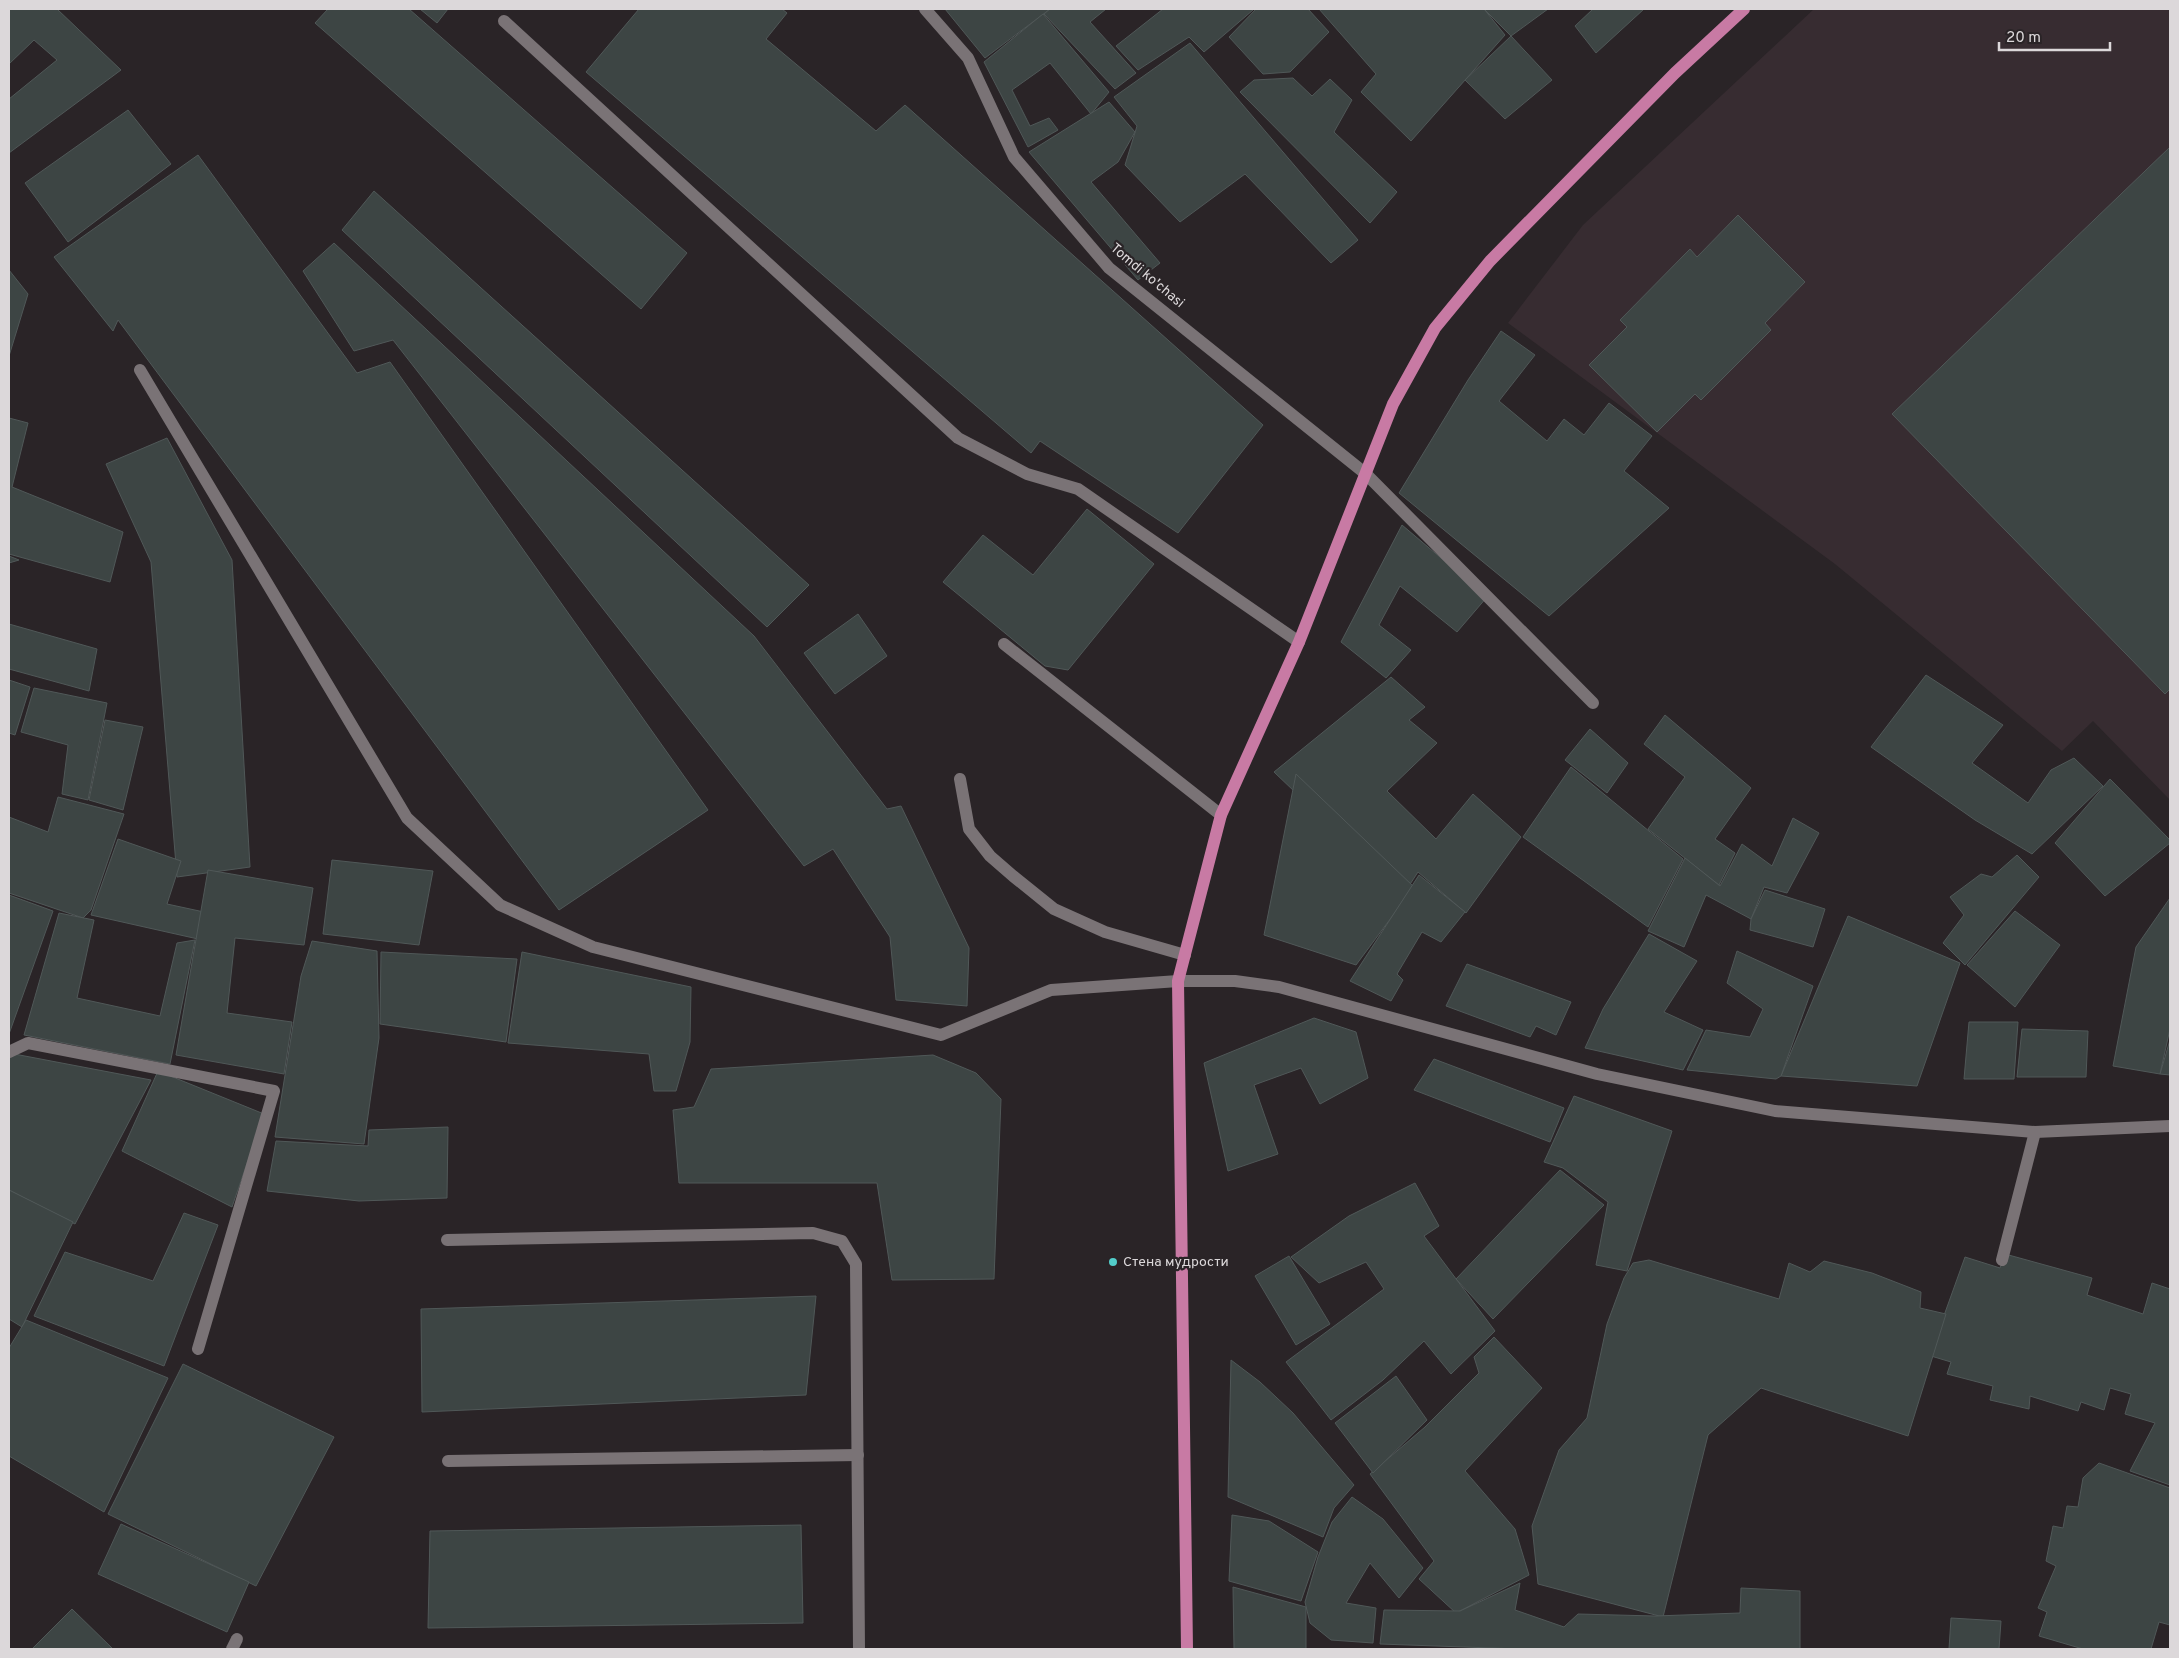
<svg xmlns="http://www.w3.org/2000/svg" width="2179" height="1658" font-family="Overpass,sans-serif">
<rect width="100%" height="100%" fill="#2a2427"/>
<path fill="#372c31" d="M1814 9H2170V800L2093 721 2062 751 1835 564 1508 323 1583 225Z"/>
<g fill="#3d4544" stroke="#505858">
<path d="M9 9H57L121 70 9 153V99L57 60 34 40 9 64Z"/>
<path d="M328 9H409L687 253 641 309 315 23Z"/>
<path d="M420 9H448L437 23Z"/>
<path d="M639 9H782L787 13 766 39 876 131 905 105 1263 425 1178 533 1040 441 1031 453 586 72Z"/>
<path d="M945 9H1050L985 58Z"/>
<path d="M1050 9H1106L1090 22 1136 73 1115 89 1044 14Z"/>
<path d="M1163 9H1252L1253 10 1204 52 1189 37 1138 70 1116 46Z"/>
<path d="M1256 9H1308L1329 32 1290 72 1263 74 1229 37Z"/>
<path d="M1319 9H1484L1505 35 1411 141 1361 92 1376 74Z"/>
<path d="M1484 9H1548L1511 36Z"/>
<path d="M1593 9H1644L1596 53 1575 26Z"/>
<path d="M1043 14 1109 92 1091 114 1050 63 1012 90 1030 126 1049 118 1058 130 1028 147 984 62Z"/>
<path d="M1511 36 1552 80 1505 119 1465 80Z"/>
<path d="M1190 43 1358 240 1331 263 1245 174 1180 222 1125 165 1137 126 1114 97Z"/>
<path d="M1293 78 1312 96 1330 79 1352 100 1334 132 1397 192 1370 223 1240 92 1254 80Z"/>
<path d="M1109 102 1135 132 1118 162 1091 182 1160 263 1138 280 1029 152Z"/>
<path d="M128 110 171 164 68 242 25 183Z"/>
<path d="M2170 147V689L2165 694 1892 414Z"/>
<path d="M198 155 357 373 390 362 708 810 559 910 118 320 113 331 54 257Z"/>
<path d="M374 191 809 585 767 627 342 230Z"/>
<path d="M1738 215 1805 282 1765 323 1771 330 1701 400 1695 394 1657 432 1589 365 1627 327 1620 320 1690 249 1697 257Z"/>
<path d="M334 243 754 636 887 809 901 806 969 948 967 1006 896 1000 890 937 833 849 804 866 393 340 354 351 303 271Z"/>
<path d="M9 270 28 294 9 356Z"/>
<path d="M1501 331 1535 355 1499 401 1547 441 1564 419 1584 435 1609 403 1652 436 1624 471 1669 508 1549 616 1399 493 1468 380Z"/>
<path d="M9 418 28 423 12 487 123 532 110 582 9 554Z"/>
<path d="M167 438 232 560 250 867 177 877 151 562 106 464Z"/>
<path d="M1087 509 1154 564 1068 670 1045 666 943 582 983 535 1033 575Z"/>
<path d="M1402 525 1487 597 1457 632 1400 586 1379 625 1411 650 1386 678 1341 642Z"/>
<path d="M9 556 19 560 9 563Z"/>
<path d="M858 614 887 656 835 694 804 653Z"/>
<path d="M9 624 97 649 89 691 9 669Z"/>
<path d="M1926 675 2003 725 1972 763 2028 803 2051 770 2074 758 2103 786 2032 854 1975 820 1871 747Z"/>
<path d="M1391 677 1425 707 1409 720 1437 743 1387 791 1436 839 1473 794 1521 837 1466 913 1418 872 1403 895 1274 772Z"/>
<path d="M9 680 30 687 15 735 9 733Z"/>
<path d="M34 688 107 703 88 800 62 794 68 745 21 732Z"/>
<path d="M1665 715 1751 788 1715 839 1735 853 1719 885 1648 829 1685 777 1644 744Z"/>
<path d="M105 720 143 727 123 810 89 800Z"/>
<path d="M1590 729 1628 763 1607 793 1565 760Z"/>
<path d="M1571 767 1683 859 1648 927 1523 837Z"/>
<path d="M1296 774 1414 887 1356 965 1264 935Z"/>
<path d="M2110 779 2170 840V843L2105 896 2055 843Z"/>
<path d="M58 797 124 814 91 910 83 918 9 893V817L48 832Z"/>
<path d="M1793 818 1819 833 1787 893 1764 887 1751 919 1706 895 1684 947 1648 931 1685 858 1720 886 1742 844 1772 866Z"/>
<path d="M118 839 181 861 167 904 204 912 198 939 91 915Z"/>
<path d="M2017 855 2039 877 1965 965 1943 943 1964 915 1950 897 1981 874 1992 877Z"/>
<path d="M332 860 433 871 419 945 323 934Z"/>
<path d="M208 870 313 888 304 945 235 938 227 1013 292 1022 284 1074 176 1055Z"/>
<path d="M1419 875 1465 912 1441 942 1422 932 1397 974 1403 980 1391 1001 1350 981Z"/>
<path d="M1765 890 1825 909 1813 947 1750 930 1751 919Z"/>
<path d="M9 895 53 911 9 1034Z"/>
<path d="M2170 898V1029L2160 1074 2113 1066 2136 947Z"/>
<path d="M2015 911 2060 945 2015 1007 1967 965Z"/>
<path d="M59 913 94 920 77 998 160 1016 177 943 195 940 170 1064 24 1035Z"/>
<path d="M1848 916 1960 963 1917 1086 1781 1076Z"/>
<path d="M1649 934 1697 961 1664 1012 1703 1030 1683 1070 1585 1048 1603 1009Z"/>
<path d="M312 941 377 951 379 1038 364 1144 275 1137 301 976Z"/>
<path d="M1737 951 1813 986 1781 1076 1776 1079 1687 1070 1706 1030 1750 1037 1763 1009 1727 983Z"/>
<path d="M381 952 517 959 506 1042 380 1024Z"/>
<path d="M522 952 691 987 690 1042 676 1091H654L649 1054 508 1043Z"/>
<path d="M1467 964 1571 1002 1556 1035 1536 1026 1530 1037 1446 1006Z"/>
<path d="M1314 1018 1356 1032 1368 1078 1320 1104 1301 1068 1254 1085 1278 1154 1228 1171 1204 1063Z"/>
<path d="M1969 1022H2018L2014 1079H1964Z"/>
<path d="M2022 1029 2088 1031 2086 1077H2017Z"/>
<path d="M2170 1040V1075L2160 1074Z"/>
<path d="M9 1053 151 1080 75 1224 9 1190Z"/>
<path d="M933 1055 976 1073 1001 1099 994 1279 892 1280 877 1183H679L673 1110 694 1107 711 1069Z"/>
<path d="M1434 1059 1564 1108 1550 1142 1414 1090Z"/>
<path d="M158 1071 264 1114 232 1207 122 1151Z"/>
<path d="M1574 1096 1672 1131 1627 1271 1596 1265 1608 1202 1563 1168 1544 1162Z"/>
<path d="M448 1127 447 1198 359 1201 267 1191 276 1141 368 1146 369 1130Z"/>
<path d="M1560 1170 1604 1205 1493 1319 1456 1279Z"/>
<path d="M1415 1183 1439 1226 1424 1236 1495 1331 1451 1374 1424 1341 1383 1380 1331 1420 1286 1362 1384 1289 1366 1262 1319 1283 1291 1257 1349 1216Z"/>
<path d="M9 1190 73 1222 22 1327 9 1319Z"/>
<path d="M184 1213 218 1225 164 1366 34 1316 65 1252 153 1281Z"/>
<path d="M2005 1254 2092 1278 2087 1295 2143 1314 2152 1283 2170 1289V1485L2130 1471 2155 1423 2125 1414 2131 1394 2110 1388 2104 1410 2081 1402 2078 1411 2030 1396 2029 1409 1990 1400 1993 1386 1947 1374 1951 1362 1931 1356 1942 1321 1965 1257 2000 1268Z"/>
<path d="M1289 1256 1330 1324 1296 1345 1255 1276Z"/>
<path d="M1649 1260 1779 1299 1789 1263 1810 1272 1824 1261 1872 1273 1921 1292 1920 1308 1946 1314 1908 1436 1761 1388 1708 1435 1663 1617 1538 1584 1532 1526 1559 1450 1587 1418 1607 1324 1624 1278 1633 1263Z"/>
<path d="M816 1296 806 1395 422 1412 421 1309Z"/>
<path d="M26 1320 168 1378 104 1512 9 1456V1348Z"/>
<path d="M1494 1337 1542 1388 1465 1471 1515 1529 1529 1575 1456 1613 1419 1579 1434 1561 1370 1474 1425 1427 1479 1373 1474 1357Z"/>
<path d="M1231 1360 1260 1382 1293 1413 1354 1485 1334 1508 1323 1537 1228 1497Z"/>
<path d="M183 1364 334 1437 256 1586 108 1514Z"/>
<path d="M1396 1376 1427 1420 1373 1473 1335 1423Z"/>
<path d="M2099 1463 2170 1488V1625L2159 1622 2151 1649H2083L2039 1636 2047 1612 2038 1608 2056 1566 2046 1561 2053 1526 2063 1528 2067 1506 2078 1507 2083 1478Z"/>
<path d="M1352 1497 1383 1519 1423 1568 1399 1598 1370 1563 1346 1603 1376 1608 1373 1643 1331 1640 1310 1623 1305 1602 1318 1557 1332 1522Z"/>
<path d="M1232 1515 1269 1521 1318 1552 1301 1601 1229 1581Z"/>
<path d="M121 1524 249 1582 227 1632 98 1574Z"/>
<path d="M801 1525 803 1623 428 1628 430 1531Z"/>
<path d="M1520 1583 1515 1610 1564 1627 1578 1614 1655 1616 1740 1613 1741 1588 1800 1591V1649H1520L1380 1644 1384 1610 1460 1611Z"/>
<path d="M1233 1587 1306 1607V1649H1234Z"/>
<path d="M72 1609 113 1649H32Z"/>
<path d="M1951 1618 2001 1621 1999 1649H1949Z"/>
</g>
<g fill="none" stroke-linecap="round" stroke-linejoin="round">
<g stroke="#7a7376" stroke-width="12">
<path d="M925 9 968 58 1014 157 1109 268 1366 474 1593 703"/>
<path d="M504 21 958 438 1027 474 1078 489 1299 642"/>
<path d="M140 370 407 818 500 905 593 947 941 1035 1051 990 1178 981H1235L1279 987 1597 1074 1775 1111 2035 1132 2170 1126"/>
<path d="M1004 644 1221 815"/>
<path d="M960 779 969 829 990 856 1013 876 1054 909 1105 932 1185 955"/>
<path d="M9 1052 28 1043 274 1091 198 1349"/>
<path d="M447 1240 813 1233 842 1241 856 1264 859 1649"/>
<path d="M2002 1260 2035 1132"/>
<path d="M448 1461 858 1455"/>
<path d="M232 1649 237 1639"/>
</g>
<path stroke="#c87aa4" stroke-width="12" d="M1187 1649 1178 981 1221 815 1299 642 1393 404 1435 328 1490 261 1675 73 1744 9"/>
</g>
<circle fill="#53cdca" stroke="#2a2427" stroke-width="2" cx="1113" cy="1262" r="5"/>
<g text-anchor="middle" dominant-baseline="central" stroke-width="4.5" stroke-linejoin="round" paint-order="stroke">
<g font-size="14" fill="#dcd8da" stroke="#2a2427">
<text transform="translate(1147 276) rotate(40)">Tomdi ko'chasi</text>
</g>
<g font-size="14" fill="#dcd8da" stroke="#2a2427" text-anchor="start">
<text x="1123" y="1262">Стена мудрости</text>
</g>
</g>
<rect width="2179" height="1658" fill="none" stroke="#dcd8da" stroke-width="20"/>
<path d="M1999 42v8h111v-8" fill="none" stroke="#dcd8da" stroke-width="2.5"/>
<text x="2006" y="42" font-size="15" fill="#dcd8da" stroke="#2a2427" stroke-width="4" paint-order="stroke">20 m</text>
</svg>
